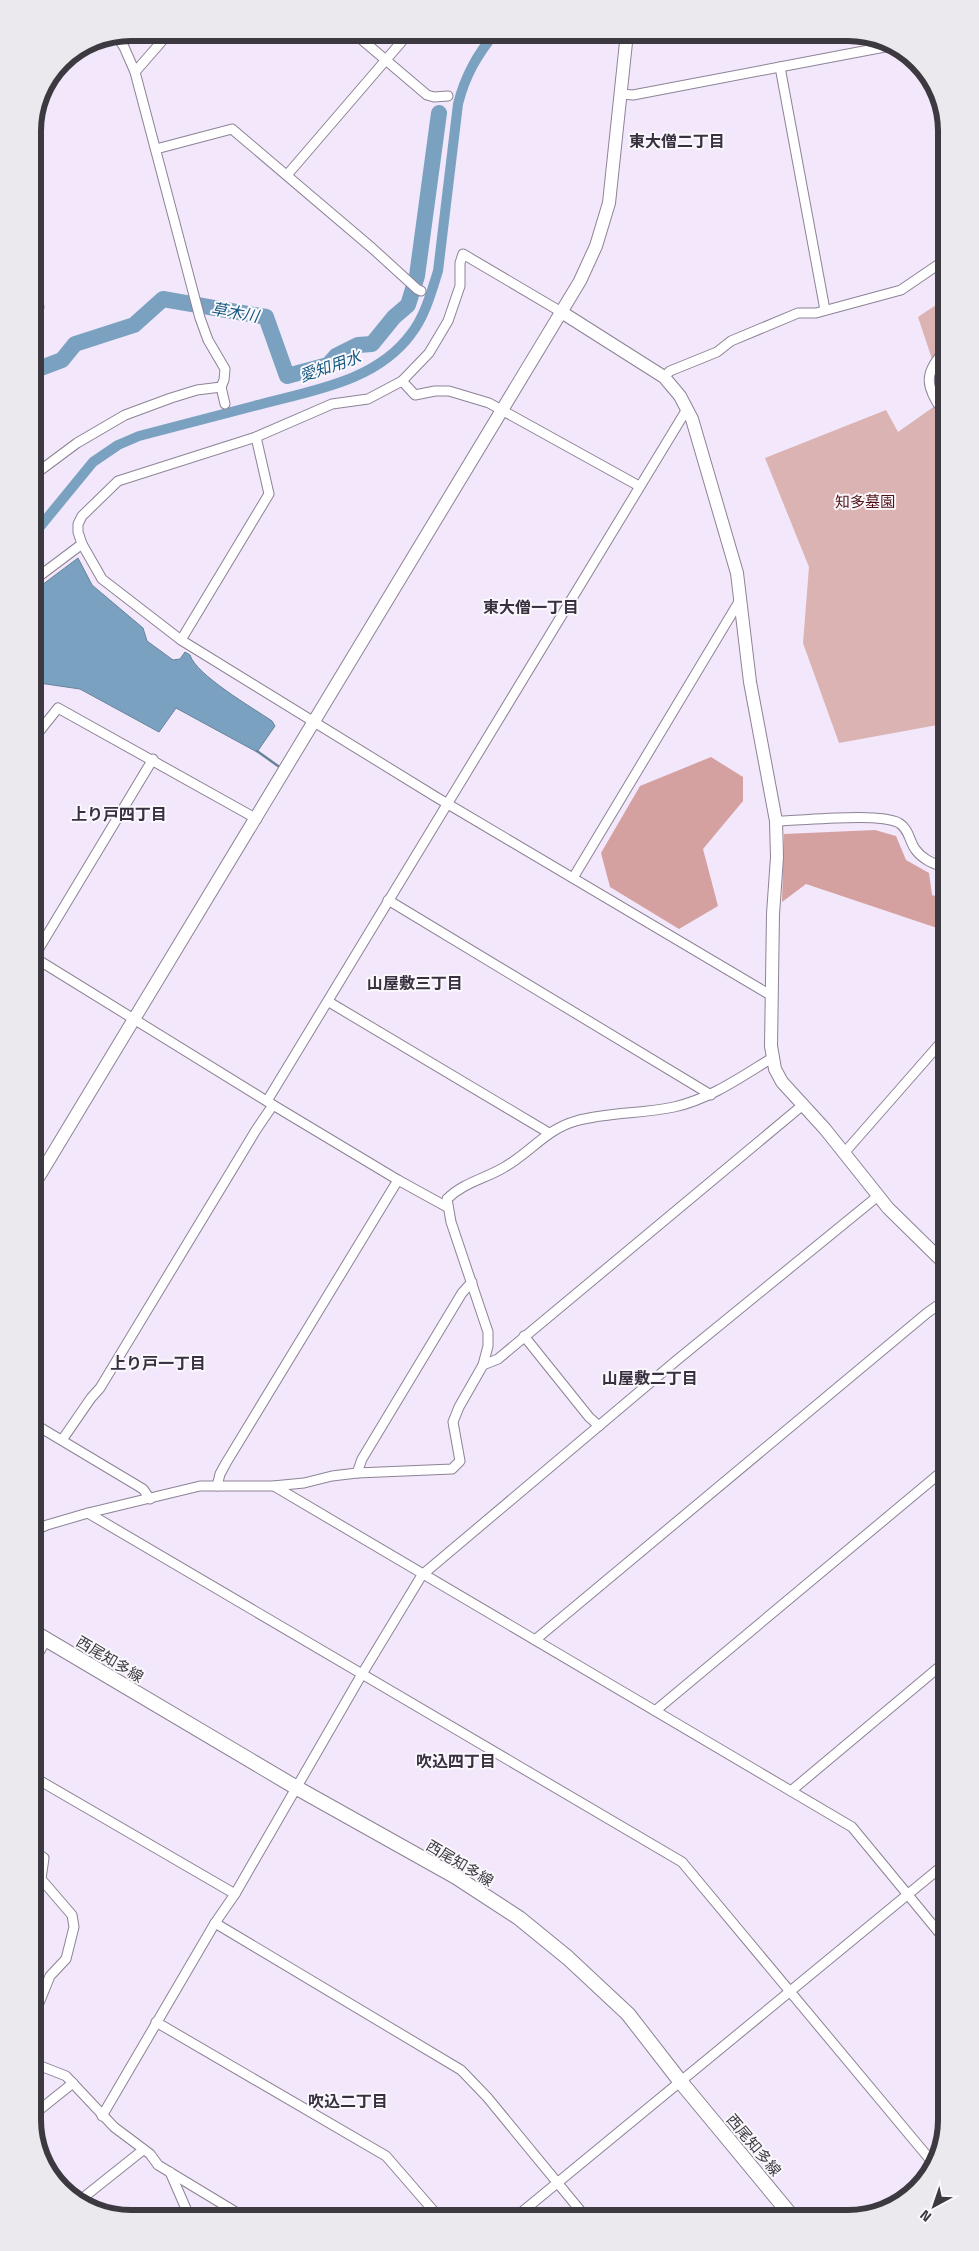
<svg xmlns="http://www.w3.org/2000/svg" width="979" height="2251" font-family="'Titillium Web','Noto Sans JP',sans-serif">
<rect width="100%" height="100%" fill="#f2e7fb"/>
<g fill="#dbb3b2">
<path d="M942 301V345L939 347 942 351V389L918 317Z"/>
<path d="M942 401 943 724 839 743 803 643 809 567 765 458 886 410 898 432Z"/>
</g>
<g fill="#d5a1a0">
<path d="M711 757 743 777V801L703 849 718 906 679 929 610 887 601 853 640 786Z"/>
<path d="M875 830 896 836 906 860 929 873 932 895 943 898V930L806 884 782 902 784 834Z"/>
</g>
<path fill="#7aa2c0" stroke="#68829a" d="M78 558 92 585 143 628 147 641 173 660 180 659 185 652 190 655C196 675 253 708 272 721L275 726 257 752 176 708 159 732 80 689 39 683 34 686V591Z"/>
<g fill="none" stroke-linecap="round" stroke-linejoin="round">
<path stroke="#68829a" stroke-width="2.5" d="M257 751 278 766"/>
<path stroke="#7aa2c0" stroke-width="10" d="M34 534 93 462 118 445 139 436C178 426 216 416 254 406 308 391 375 383 411 334 425 316 431 293 438 271L458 104C465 76 477 55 495 33"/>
<path stroke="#7aa2c0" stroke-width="16" d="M33 371 62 360 75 344 134 325 163 299 266 317 287 376 328 365 336 356 358 345 372 344 394 317 408 305 417 276 439 113"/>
<g stroke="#8d8395" stroke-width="11">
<g id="street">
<path d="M354 33 427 95 434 97 448 96"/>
<path d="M780 67 825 310"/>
<path d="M135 72 169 33"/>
<path d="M621 94 633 95 890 46"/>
<path d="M156 149 232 129 372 248 417 289 421 291"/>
<path d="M287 175 409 33"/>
<path d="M33 281 39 307"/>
<path d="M942 354C923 375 927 388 942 410"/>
<path d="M664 377 670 371 717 352 731 341 798 313H816L901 290 942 262"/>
<path d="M402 381 415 395 435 391H449L489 403 639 486"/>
<path d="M221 387 225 404"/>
<path d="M34 475 77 443 125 415 171 398 197 390 221 387 224 380 225 369 208 340 200 318 135 72 124 47 116 35"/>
<path d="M82 544 102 579 181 640 436 797 772 996"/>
<path d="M34 580 82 544 78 532V524L82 516 118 481 256 437 332 404 368 399 402 381 429 353 448 321 460 286V263L463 254 563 313"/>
<path d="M181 640 269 494 256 437"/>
<path d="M34 738 58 708 257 819"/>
<path d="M776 821C803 821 878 812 899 823 909 829 909 840 915 849 922 859 932 863 943 867"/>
<path d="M573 878 740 600"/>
<path d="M388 900 711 1095"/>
<path d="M35 955 153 759"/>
<path d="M35 958 273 1105 398 1180 447 1207"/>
<path d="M329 1002 549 1133"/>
<path d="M267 1101 687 409"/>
<path d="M845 1152 944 1039"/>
<path d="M524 1336 589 1417 599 1426"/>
<path d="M483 1365 498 1359 804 1104"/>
<path d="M36 1425 143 1489 150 1499"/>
<path d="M62 1440 91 1398 100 1388 256 1130 273 1105"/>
<path d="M357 1473 362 1459 462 1293 472 1282"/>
<path d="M217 1486 220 1474 226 1463 398 1180"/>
<path d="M274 1486 852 1827 946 1941"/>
<path d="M88 1513 682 1862 933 2163"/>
<path d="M36 1530 47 1525 88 1513 200 1486H273L304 1483 332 1476 357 1473 452 1469 460 1461 453 1422 459 1407 483 1365 488 1346V1332L451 1222 447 1199C463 1183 484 1179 503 1168 529 1154 546 1129 576 1121 608 1112 642 1114 674 1107 710 1099 741 1077 772 1058"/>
<path d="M535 1640 927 1313 944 1301"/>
<path d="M37 1656 46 1640"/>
<path d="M655 1711 945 1469"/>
<path d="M37 1779 235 1894"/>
<path d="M791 1791 945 1662"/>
<path d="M37 1853 44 1858 41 1879 72 1915 74 1927 66 1959 50 1976 37 2008"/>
<path d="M215 1923 461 2070 487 2097 584 2215"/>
<path d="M156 2022 386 2156 438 2216"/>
<path d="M38 2065 66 2076 114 2127 150 2154 158 2165 244 2217"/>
<path d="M38 2111 73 2083"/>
<path d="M102 2116 215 1923 235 1894 362 1674 422 1575 677 1360 878 1196"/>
<path d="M170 2172 190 2218"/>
<path d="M79 2201 143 2150"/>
<path d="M517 2216 946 1863"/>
</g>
</g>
<g stroke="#8d8395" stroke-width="14">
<g id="secondary">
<path d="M563 313 664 377 680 396 692 419 737 573 750 682 776 821 777 857 773 914 771 1046 775 1069 782 1082 825 1129 888 1208 944 1263"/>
<path d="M35 1183 580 281 596 246 609 203 627 33"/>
</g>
</g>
<g stroke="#8d8395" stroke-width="16">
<path id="primary" d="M37 1634 297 1788 456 1877 519 1918 568 1958 628 2014 680 2081 790 2214"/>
</g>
<use href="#street" stroke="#fff" stroke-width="9"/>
<use href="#secondary" stroke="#fff" stroke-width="12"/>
<use href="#primary" stroke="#fff" stroke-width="14"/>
</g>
<g text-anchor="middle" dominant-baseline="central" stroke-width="4" stroke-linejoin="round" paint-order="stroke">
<g font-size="15" fill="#501116" stroke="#faf8fc">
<text x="865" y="501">知多墓園</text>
</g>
<g font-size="15" fill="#3d3940" stroke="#faf8fc">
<text transform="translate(110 1659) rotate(31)">西尾知多線</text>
<text transform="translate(460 1863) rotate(31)">西尾知多線</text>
<text transform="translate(754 2145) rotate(50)">西尾知多線</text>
</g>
<g font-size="16" font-weight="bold" fill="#38303f" stroke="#faf8fc">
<text x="677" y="141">東大僧二丁目</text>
<text x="531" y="607">東大僧一丁目</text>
<text x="119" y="814">上り戸四丁目</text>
<text x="415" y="983">山屋敷三丁目</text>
<text x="158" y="1363">上り戸一丁目</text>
<text x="650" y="1378">山屋敷二丁目</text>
<text x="456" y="1761">吹込四丁目</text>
<text x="348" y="2101">吹込二丁目</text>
</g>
<g font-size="16" font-style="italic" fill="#175881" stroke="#faf8fc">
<text transform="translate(235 312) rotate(10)">草木川</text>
<text transform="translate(330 366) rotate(-19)">愛知用水</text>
</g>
</g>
<path d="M0 0H979V2251H0ZM131 41H848A90 90 0 0 1 938 131V2120A90 90 0 0 1 848 2210H131A90 90 0 0 1 41 2120V131A90 90 0 0 1 131 41Z" fill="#ebe9ed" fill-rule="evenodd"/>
<path fill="none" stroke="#3d3940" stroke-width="6" d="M131 41H848A90 90 0 0 1 938 131V2120A90 90 0 0 1 848 2210H131A90 90 0 0 1 41 2120V131A90 90 0 0 1 131 41Z"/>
<g transform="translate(934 2206) rotate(220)" stroke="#faf8fc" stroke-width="4" paint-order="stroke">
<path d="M0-4L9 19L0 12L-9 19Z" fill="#3d3940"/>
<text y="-8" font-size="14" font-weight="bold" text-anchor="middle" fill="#3d3940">N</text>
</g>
</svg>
